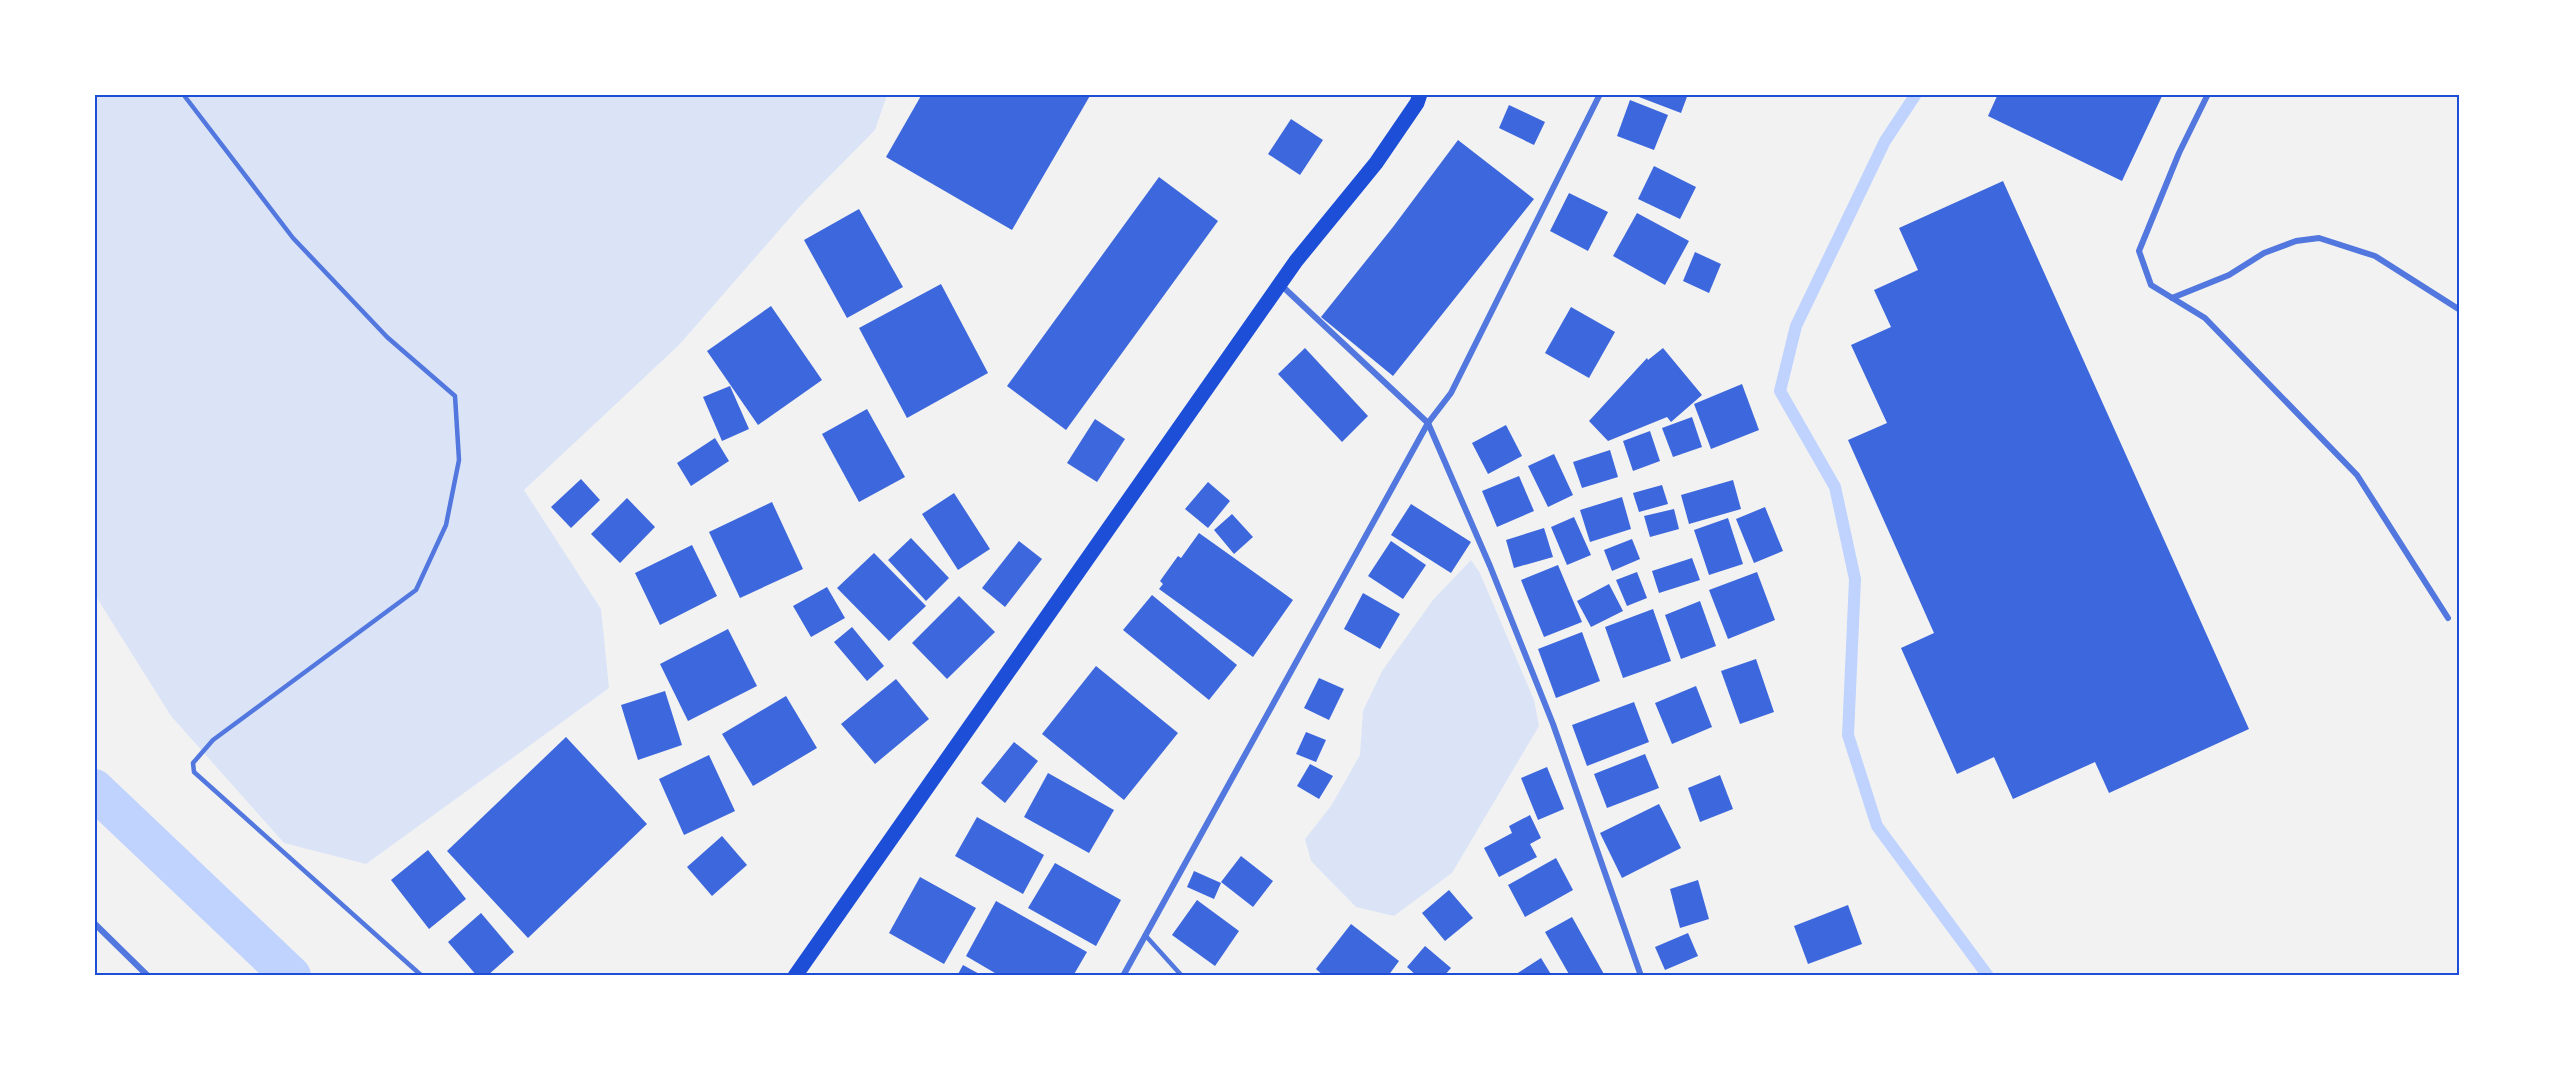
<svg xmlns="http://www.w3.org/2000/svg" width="2554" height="1070" font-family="'IBM Plex Sans',sans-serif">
<rect width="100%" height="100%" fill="#f2f2f2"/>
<g fill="#dbe4f7">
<path d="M95 95H887L875 130 802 204 679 345 524 490 601 609 609 688 366 864 284 843 171 716 95 595Z"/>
<path d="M1471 560 1480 573 1534 700 1539 726 1452 873 1394 916 1356 907 1311 861 1305 839 1331 806 1360 755 1363 711 1382 671 1433 600Z"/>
</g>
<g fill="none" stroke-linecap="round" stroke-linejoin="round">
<path stroke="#bfd3fe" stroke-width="12" d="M1916 94 1885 141 1796 326 1780 391 1835 487 1855 579 1848 735 1877 826 1988 976"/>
<path stroke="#bfd3fe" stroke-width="40" d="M94 789 291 976"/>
</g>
<g fill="#3d67dc">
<path d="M922 94H1091L1012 230 886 157Z"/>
<path d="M1639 94H1688L1681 113 1639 97Z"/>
<path d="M1998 94H2163L2122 181 1988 116Z"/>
<path d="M1630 100 1668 115 1654 150 1617 136Z"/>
<path d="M1509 105 1545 122 1534 145 1499 128Z"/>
<path d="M1291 119 1323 140 1300 175 1268 154Z"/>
<path d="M1458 140 1534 199 1393 376 1321 317 1393 227Z"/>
<path d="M1654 166 1696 187 1680 219 1638 199Z"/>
<path d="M1159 177 1218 221 1066 430 1007 386Z"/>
<path d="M2003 181 2249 729 2109 793 2095 762 2013 799 1994 757 1957 774 1901 648 1934 633 1848 440 1887 423 1851 345 1891 327 1874 290 1918 270 1899 228Z"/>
<path d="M1569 193 1608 212 1588 251 1550 231Z"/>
<path d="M859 209 903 287 847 318 804 240Z"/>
<path d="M1637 213 1689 241 1665 285 1613 256Z"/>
<path d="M1695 252 1721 264 1709 293 1683 281Z"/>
<path d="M941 284 988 373 907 418 859 328Z"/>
<path d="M771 306 822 380 758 425 707 351Z"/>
<path d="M1571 307 1615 332 1589 378 1545 353Z"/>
<path d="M1305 348 1368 416 1342 442 1278 374Z"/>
<path d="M1663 348 1702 395 1671 422 1667 417 1608 441 1589 421 1647 358 1648 360Z"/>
<path d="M1742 384 1759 430 1711 449 1694 404Z"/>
<path d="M730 386 749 429 722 441 703 397Z"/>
<path d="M867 409 905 477 859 502 822 434Z"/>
<path d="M1692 417 1702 447 1673 457 1662 428Z"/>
<path d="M1095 419 1125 439 1097 482 1067 463Z"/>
<path d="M1506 425 1522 456 1488 474 1472 443Z"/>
<path d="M1650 431 1660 461 1633 471 1623 441Z"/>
<path d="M715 438 729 461 691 486 677 463Z"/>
<path d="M1610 450 1618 477 1582 488 1573 462Z"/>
<path d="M1554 454 1573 495 1548 507 1528 466Z"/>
<path d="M1519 476 1534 511 1497 527 1482 491Z"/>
<path d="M581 479 600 500 571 528 551 507Z"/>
<path d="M1733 480 1741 509 1689 524 1681 495Z"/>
<path d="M1208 482 1230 501 1208 528 1185 509Z"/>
<path d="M1662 485 1668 504 1639 512 1633 493Z"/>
<path d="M954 493 990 549 958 570 922 514Z"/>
<path d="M1622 497 1631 529 1590 542 1580 510Z"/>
<path d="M627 498 655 527 620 563 591 534Z"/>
<path d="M772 502 803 569 740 598 709 532Z"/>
<path d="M1411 504 1471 542 1451 573 1391 535Z"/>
<path d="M1765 507 1783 551 1754 563 1736 519Z"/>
<path d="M1674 509 1679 529 1650 537 1644 516Z"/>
<path d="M1232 514 1253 537 1234 554 1214 530Z"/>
<path d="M1574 517 1591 555 1567 565 1551 527Z"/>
<path d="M1728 518 1743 564 1709 575 1694 530Z"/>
<path d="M1544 528 1553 557 1514 568 1506 540Z"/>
<path d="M1199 533 1293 600 1253 657 1159 589 1163 584 1160 581 1178 556 1181 558Z"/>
<path d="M911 538 949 578 926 601 888 560Z"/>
<path d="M1632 539 1640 559 1612 571 1604 550Z"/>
<path d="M1019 541 1042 559 1005 607 982 588Z"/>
<path d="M1391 541 1426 565 1403 599 1368 576Z"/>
<path d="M692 545 717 596 660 625 635 573Z"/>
<path d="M874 553 926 606 889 641 837 588Z"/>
<path d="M1692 558 1700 580 1659 593 1652 571Z"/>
<path d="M1558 565 1582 622 1544 637 1521 580Z"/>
<path d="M1637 572 1647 598 1627 606 1616 580Z"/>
<path d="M1757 572 1775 620 1728 639 1709 590Z"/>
<path d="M1609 584 1623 611 1591 627 1577 601Z"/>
<path d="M827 587 845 618 811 637 793 606Z"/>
<path d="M1363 593 1400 614 1380 649 1344 629Z"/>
<path d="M1152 595 1237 665 1209 700 1123 630Z"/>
<path d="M959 596 995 632 947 679 912 643Z"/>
<path d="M1700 601 1716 646 1681 659 1665 615Z"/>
<path d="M1653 609 1671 661 1623 678 1605 627Z"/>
<path d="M852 627 884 666 867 681 834 642Z"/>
<path d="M728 629 757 686 688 721 660 664Z"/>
<path d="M1582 632 1600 681 1556 698 1538 649Z"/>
<path d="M1756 659 1774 712 1740 724 1721 671Z"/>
<path d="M1096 666 1178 733 1124 800 1042 734Z"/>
<path d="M1319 678 1344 689 1329 720 1304 708Z"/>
<path d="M896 679 929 719 875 764 841 724Z"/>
<path d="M1696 686 1712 727 1672 744 1655 703Z"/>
<path d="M665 691 682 745 638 760 621 705Z"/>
<path d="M786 696 817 748 753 786 722 734Z"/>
<path d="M1634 702 1649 742 1587 766 1572 725Z"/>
<path d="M1306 732 1326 740 1316 762 1296 754Z"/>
<path d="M566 737 647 824 528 938 447 851Z"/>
<path d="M1014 742 1038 761 1005 803 981 783Z"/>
<path d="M1645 754 1659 788 1607 808 1594 774Z"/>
<path d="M709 755 735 811 684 835 659 779Z"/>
<path d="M1310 764 1333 776 1319 799 1297 786Z"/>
<path d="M1547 767 1564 809 1538 820 1521 778Z"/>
<path d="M1048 773 1114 810 1089 853 1024 817Z"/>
<path d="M1720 775 1733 809 1700 822 1688 788Z"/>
<path d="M1659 804 1681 848 1622 878 1600 833Z"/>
<path d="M1530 815 1541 838 1530 844 1537 857 1499 877 1484 848 1512 833 1509 826Z"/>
<path d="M977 817 1044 855 1023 894 955 856Z"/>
<path d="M722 836 747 865 712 896 687 867Z"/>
<path d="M428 850 466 899 429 929 391 880Z"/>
<path d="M1241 856 1273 881 1253 907 1221 882Z"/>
<path d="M1556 858 1573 890 1525 917 1508 885Z"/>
<path d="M1055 863 1121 900 1096 946 1028 908Z"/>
<path d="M1194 871 1221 883 1214 899 1187 887Z"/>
<path d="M920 877 976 908 944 964 889 933Z"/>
<path d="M1698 880 1709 919 1680 928 1670 889Z"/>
<path d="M1449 890 1473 918 1445 941 1422 913Z"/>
<path d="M1197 900 1239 931 1215 966 1172 935Z"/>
<path d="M996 901 1087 952 1073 976H1000L966 956Z"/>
<path d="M1848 905 1862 944 1808 964 1794 926Z"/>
<path d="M481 913 514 952 487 976H477L448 942Z"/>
<path d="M1572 917 1605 976H1570L1545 932Z"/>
<path d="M1351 924 1399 961 1388 976H1324L1316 969Z"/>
<path d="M1688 933 1698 956 1665 970 1655 947Z"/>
<path d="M1425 946 1451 968 1444 976H1417L1407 967Z"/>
<path d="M1541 958 1552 976H1513Z"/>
<path d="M963 965 983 976H957Z"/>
</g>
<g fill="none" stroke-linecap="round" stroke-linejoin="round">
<g stroke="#5277de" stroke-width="4.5">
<path d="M183 94 293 238 387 337 455 396 459 460 446 525 416 590 213 740 193 763 194 772 422 976"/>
<path d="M1145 935 1182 976"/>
</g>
<g stroke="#5277de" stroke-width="6">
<path d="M2208 94 2179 153 2139 251 2151 285 2205 318 2357 475 2448 618"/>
<path d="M1281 285 1428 423 1490 566 1553 724 1641 976"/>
<path d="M2172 298 2229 275 2264 253 2296 241 2319 238 2375 256 2460 310"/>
<path d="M94 923 148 976"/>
<path d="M1123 976 1428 423 1451 393 1600 94"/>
</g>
<path stroke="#1d4ed8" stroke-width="15" d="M795 976 1296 261 1376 163 1417 103 1420 94"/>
</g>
<rect width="2554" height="1070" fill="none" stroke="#ffffff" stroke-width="192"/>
<rect x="96" y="96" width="2362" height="878" fill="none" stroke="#1d4ed8" stroke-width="2"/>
</svg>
